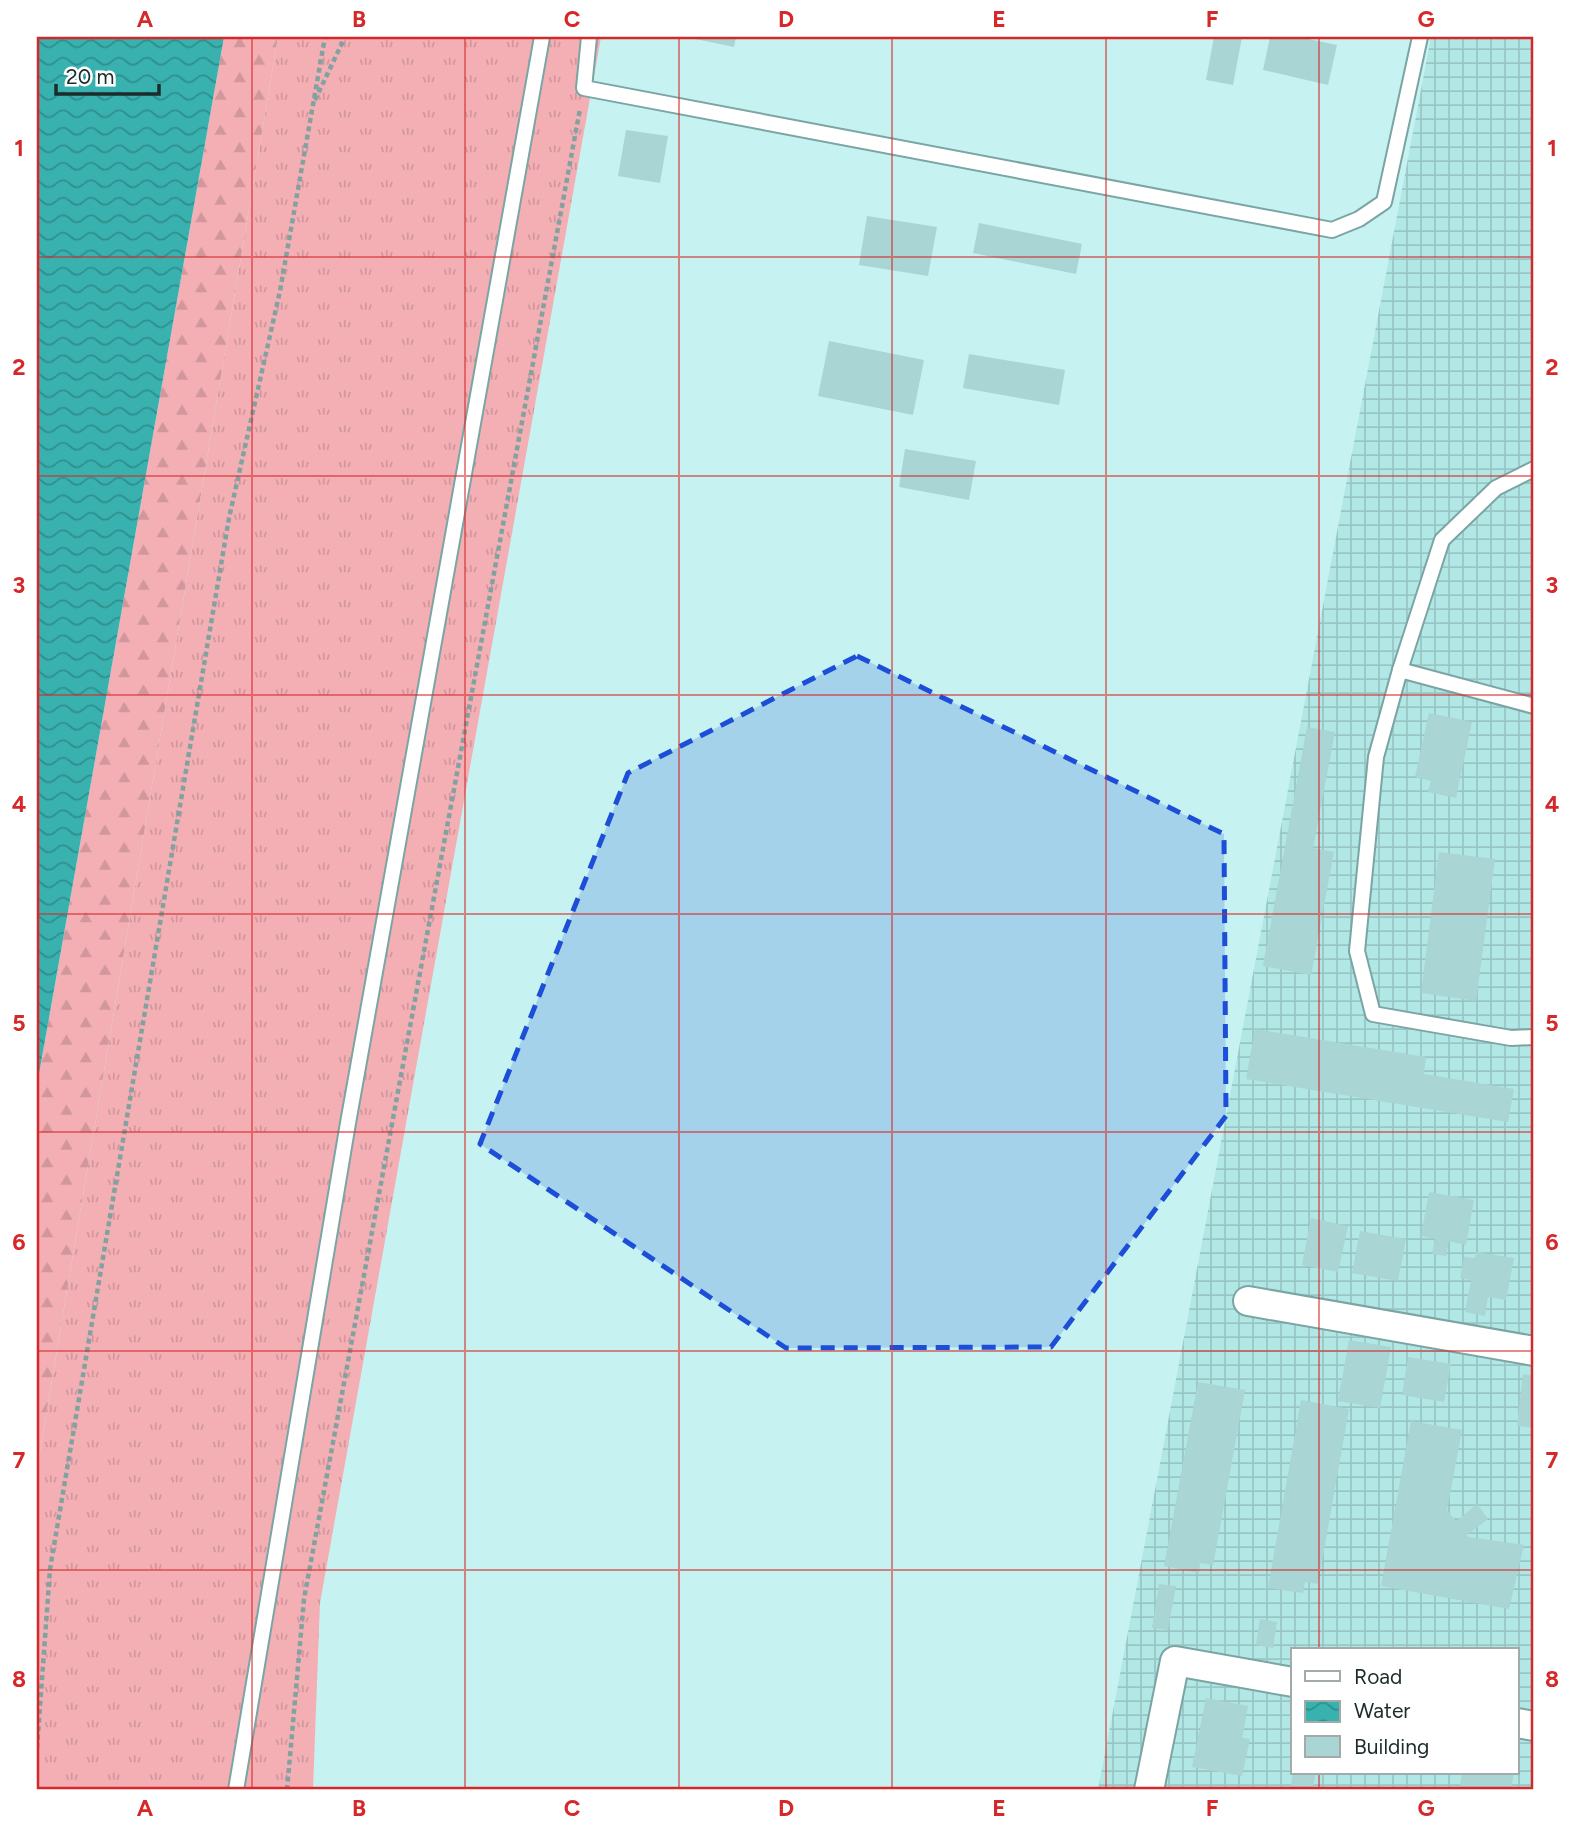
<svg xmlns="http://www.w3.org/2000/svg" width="1571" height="1827" font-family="Figtree,sans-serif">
<defs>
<pattern id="industrial-grid" width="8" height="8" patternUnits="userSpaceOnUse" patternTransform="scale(1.75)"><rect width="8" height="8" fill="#b1e7e5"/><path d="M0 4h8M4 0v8" fill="none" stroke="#98c6c5"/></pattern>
<pattern id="grass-tufts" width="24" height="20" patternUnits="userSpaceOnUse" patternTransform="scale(1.75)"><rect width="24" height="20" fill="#f4afb5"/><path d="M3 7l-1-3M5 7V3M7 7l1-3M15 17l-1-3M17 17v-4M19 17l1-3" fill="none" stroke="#d1979c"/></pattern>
<pattern id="forest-firs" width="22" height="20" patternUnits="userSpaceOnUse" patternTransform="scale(1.75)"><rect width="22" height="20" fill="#f4afb5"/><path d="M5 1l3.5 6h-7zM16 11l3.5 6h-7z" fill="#d1979c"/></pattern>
<pattern id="water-waves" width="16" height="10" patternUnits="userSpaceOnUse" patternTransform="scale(1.75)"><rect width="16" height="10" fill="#39b1ae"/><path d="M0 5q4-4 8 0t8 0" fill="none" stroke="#2f908e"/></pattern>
</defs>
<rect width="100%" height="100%" fill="#c6f3f1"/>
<path fill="url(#industrial-grid)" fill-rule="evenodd" d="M1431 37H1534V1790H1098ZM1293 1650H1517V1773H1293Z"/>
<path fill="url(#grass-tufts)" d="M278 37H601L320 1603 313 1790H37V1469Z"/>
<path fill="url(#forest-firs)" d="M224 37H278L37 1469V1085Z"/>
<path fill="url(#water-waves)" d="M37 37H224L37 1085Z"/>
<g fill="#a9d5d4">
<path d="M686 37H736L734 47Z"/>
<path d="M1214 37H1242L1233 85 1206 80Z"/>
<path d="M1270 37H1299L1337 45 1328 85 1263 70Z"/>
<path d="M626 130 668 136 660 183 618 176Z"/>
<path d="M867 216 937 227 928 276 859 265Z"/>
<path d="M979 223 1082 244 1076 274 973 253Z"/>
<path d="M829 341 924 360 913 415 818 396Z"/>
<path d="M969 354 1065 370 1059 405 963 388Z"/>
<path d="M905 449 976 461 969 500 899 487Z"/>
<path d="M1429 713 1472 722 1456 798 1428 792 1431 781 1415 777Z"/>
<path d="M1307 727 1335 732 1313 848 1334 852 1311 975 1263 966Z"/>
<path d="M1439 852 1495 859 1476 1001 1421 993Z"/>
<path d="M1255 1029 1426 1057 1424 1074 1514 1089 1508 1122 1246 1079Z"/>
<path d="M1429 1192 1474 1200 1466 1245 1449 1241 1446 1256 1432 1254 1435 1239 1421 1236Z"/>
<path d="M1311 1218 1348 1226 1338 1272 1302 1265Z"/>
<path d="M1360 1231 1406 1239 1398 1281 1352 1273Z"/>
<path d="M1476 1252 1514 1258 1506 1300 1488 1297 1485 1316 1465 1312 1471 1280 1460 1278 1464 1257 1475 1258Z"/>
<path d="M1349 1340 1391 1347 1380 1408 1338 1401Z"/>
<path d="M1408 1357 1451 1364 1444 1402 1402 1395Z"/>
<path d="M1523 1374 1534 1376V1428L1517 1426Z"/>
<path d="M1198 1382 1245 1390 1213 1565 1200 1563 1199 1573 1164 1566Z"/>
<path d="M1301 1400 1349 1409 1318 1584 1305 1582 1303 1593 1268 1588Z"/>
<path d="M1411 1421 1462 1430 1447 1510 1456 1521 1477 1504 1488 1519 1467 1535 1469 1537 1524 1545 1509 1609 1381 1586Z"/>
<path d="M1159 1584 1176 1586 1168 1630 1152 1628Z"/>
<path d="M1260 1619 1277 1622 1273 1648 1256 1645Z"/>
<path d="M1206 1698 1248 1706 1242 1738 1250 1739 1242 1776 1192 1767Z"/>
<path d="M1293 1773H1316L1312 1790H1290Z"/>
<path d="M1462 1773H1514L1511 1790H1459Z"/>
<path d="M1377 1786 1394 1789V1790H1376Z"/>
</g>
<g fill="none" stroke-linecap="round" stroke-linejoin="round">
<g stroke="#7aa5a3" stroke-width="18">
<g id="lane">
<path d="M589 37 584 88 1332 230 1359 219 1384 202 1420 37"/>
<path d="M1400 670 1442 540 1496 488 1534 469"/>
<path d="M1534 706 1400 670 1376 757 1357 951 1373 1014 1511 1038 1534 1037"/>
<path d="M236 1790 348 1123 542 37"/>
</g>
</g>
<g stroke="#7aa5a3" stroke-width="32">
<g id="street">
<path d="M1248 1301 1534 1351"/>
<path d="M1517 1723 1534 1726"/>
<path d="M1149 1790 1175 1661 1293 1682"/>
</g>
</g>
<g stroke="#80a2a0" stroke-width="4.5" stroke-dasharray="5 3.5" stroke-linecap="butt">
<path d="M315 100 345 37"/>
<path d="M37 1748 50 1569 229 518 280 291 325 37"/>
<path d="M287 1790 304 1599 580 109"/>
</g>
<use href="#lane" stroke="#fff" stroke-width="14"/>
<use href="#street" stroke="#fff" stroke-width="28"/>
</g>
<path fill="#1d4ed8" fill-opacity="0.2" stroke="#1d4ed8" stroke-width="5" stroke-dasharray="14 9" stroke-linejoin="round" d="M857 656 1224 834 1226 1116 1051 1347 786 1348 480 1144 628 773Z"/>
<path fill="none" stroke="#d62828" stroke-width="2" stroke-opacity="0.55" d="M252 37V1790M465 37V1790M679 37V1790M892 37V1790M1106 37V1790M1319 37V1650M37 257H1534M37 476H1534M37 695H1534M37 914H1534M37 1132H1534M37 1351H1534M37 1570H1534M1319 1773V1790"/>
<rect width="1571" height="1827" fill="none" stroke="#ffffff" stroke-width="77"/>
<rect x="1291" y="1648" width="228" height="126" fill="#ffffff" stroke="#a3abaa" stroke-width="2"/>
<rect x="1305" y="1671" width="35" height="10" fill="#ffffff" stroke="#a3abaa" stroke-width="2"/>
<text x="1354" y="1684" font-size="21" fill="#1a2c2b">Road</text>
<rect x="1305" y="1701" width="35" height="21" fill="url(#water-waves)" stroke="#a3abaa" stroke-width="2"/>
<text x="1354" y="1718" font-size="21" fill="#1a2c2b">Water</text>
<rect x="1305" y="1736" width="35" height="21" fill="#a9d5d4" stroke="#a3abaa" stroke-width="2"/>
<text x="1354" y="1754" font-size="21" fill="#1a2c2b">Building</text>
<path d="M56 84v10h103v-10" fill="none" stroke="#1a2c2b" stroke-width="3.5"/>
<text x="66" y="84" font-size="21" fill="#1a2c2b" stroke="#ffffff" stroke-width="5" paint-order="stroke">20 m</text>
<rect x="38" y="38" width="1494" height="1750" fill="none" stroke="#d62828" stroke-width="2.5"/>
<g font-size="23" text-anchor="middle" font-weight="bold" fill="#d62828">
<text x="145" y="27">A</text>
<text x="359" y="27">B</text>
<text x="572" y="27">C</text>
<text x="786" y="27">D</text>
<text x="999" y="27">E</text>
<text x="1212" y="27">F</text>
<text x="1426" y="27">G</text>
<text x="19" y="156">1</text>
<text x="1552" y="156">1</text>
<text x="19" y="375">2</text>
<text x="1552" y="375">2</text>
<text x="19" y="593">3</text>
<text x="1552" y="593">3</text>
<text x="19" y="812">4</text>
<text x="1552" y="812">4</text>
<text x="19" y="1031">5</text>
<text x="1552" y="1031">5</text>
<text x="19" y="1250">6</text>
<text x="1552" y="1250">6</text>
<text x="19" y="1468">7</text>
<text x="1552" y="1468">7</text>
<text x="19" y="1687">8</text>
<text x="1552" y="1687">8</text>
<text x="145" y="1816">A</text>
<text x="359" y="1816">B</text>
<text x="572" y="1816">C</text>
<text x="786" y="1816">D</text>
<text x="999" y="1816">E</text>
<text x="1212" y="1816">F</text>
<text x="1426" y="1816">G</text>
</g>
</svg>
